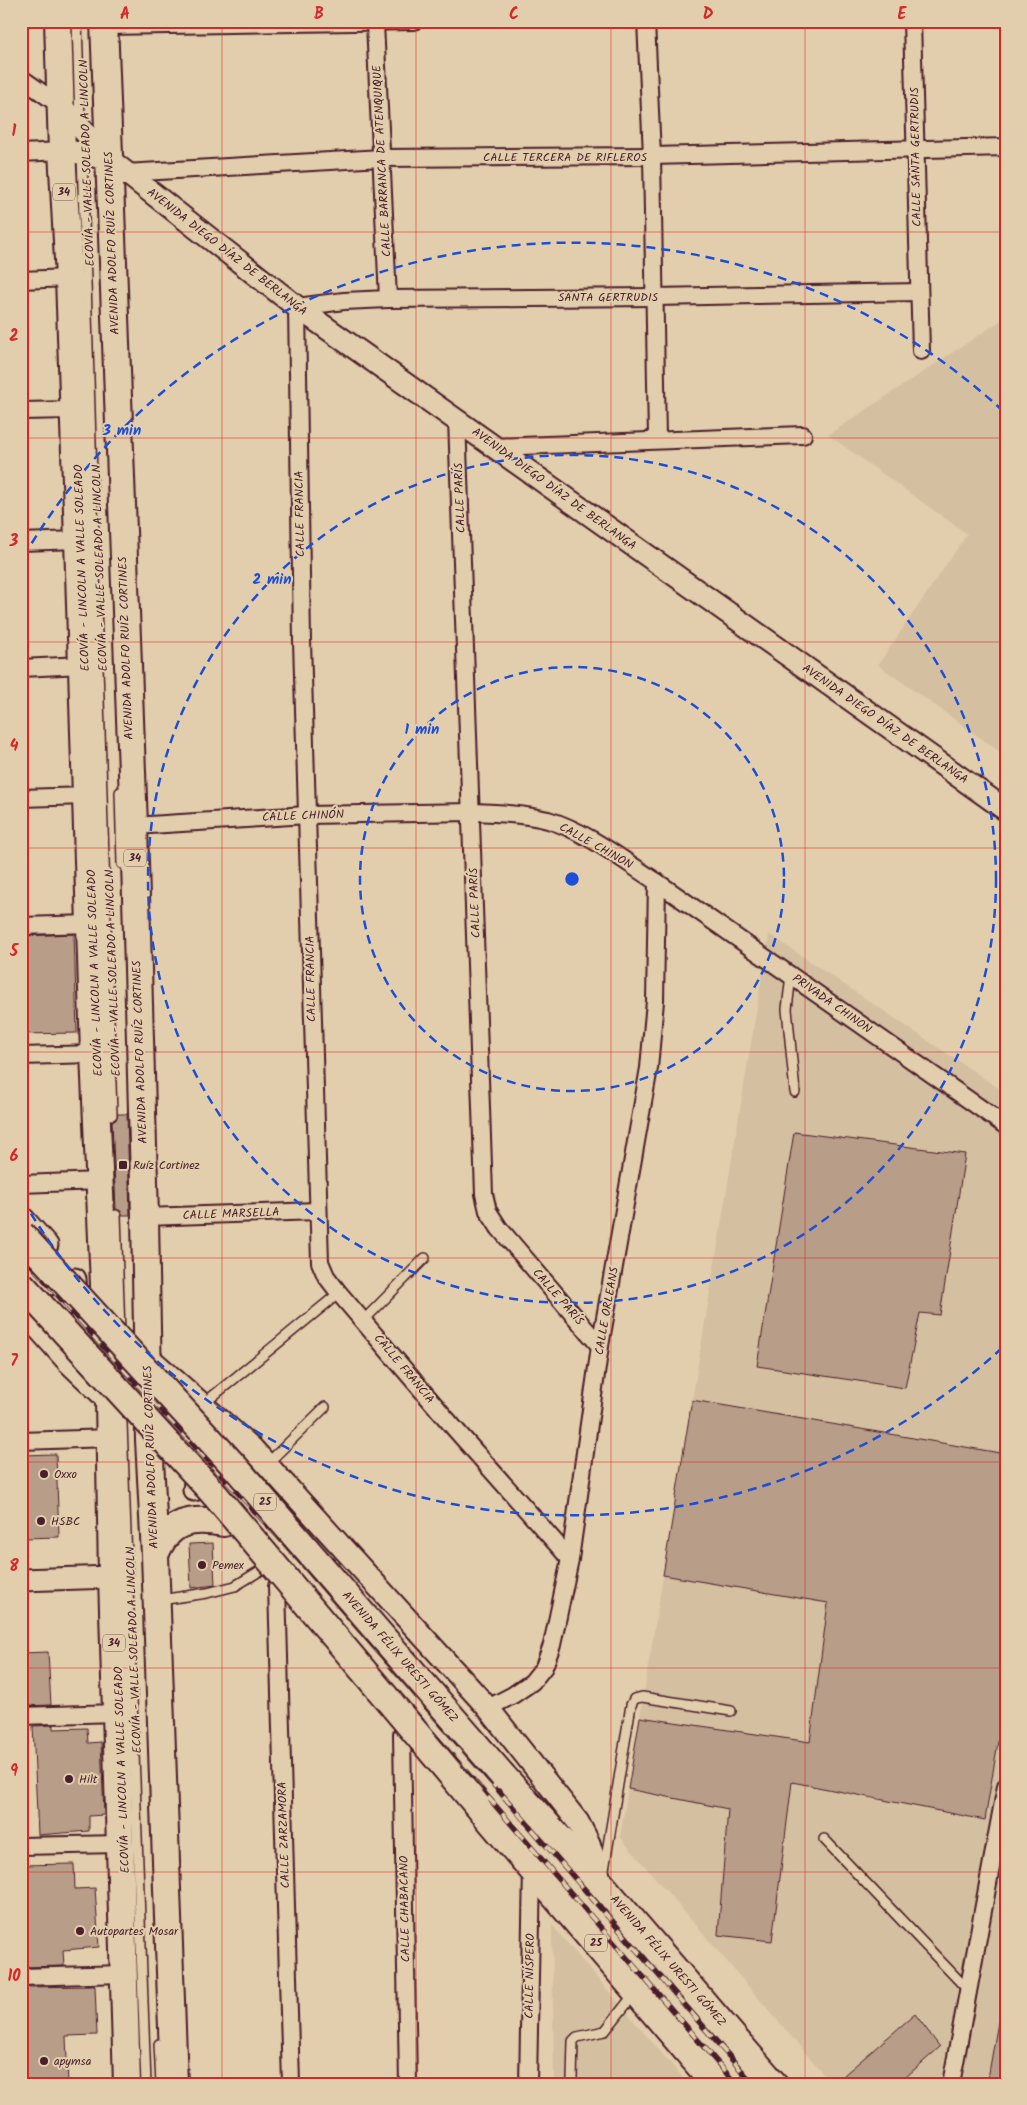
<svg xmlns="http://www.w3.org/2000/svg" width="1027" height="2105" font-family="Kalam,sans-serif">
<rect width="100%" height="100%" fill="#e2ceac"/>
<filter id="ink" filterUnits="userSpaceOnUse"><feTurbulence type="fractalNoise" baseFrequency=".02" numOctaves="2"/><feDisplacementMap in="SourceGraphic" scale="10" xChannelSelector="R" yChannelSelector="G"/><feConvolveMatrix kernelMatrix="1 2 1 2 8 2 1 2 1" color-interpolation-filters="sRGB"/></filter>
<g filter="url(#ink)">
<g fill="#d5bfa1">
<path d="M1006 317V756L878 665 967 534 828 435Z"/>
<path d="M769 934 1006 1093V2084H832L620 1837Z"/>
<path d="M552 1925 688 2084H554Z"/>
</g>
<g fill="#b89d88" stroke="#4a1f2b">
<path d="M74 934 77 1033 21 1034V936Z"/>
<path d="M118 1114H127L130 1215H122L121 1211 116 1209 112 1121 116 1120Z"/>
<path d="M794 1132 965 1154 940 1315 920 1313 905 1388 757 1366Z"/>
<path d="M692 1400 1006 1454V1694L985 1820 792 1782 772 1941 718 1935 728 1809 628 1789 640 1717 810 1742 828 1603 663 1575Z"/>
<path d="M56 1454 59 1537 24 1538 21 1455Z"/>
<path d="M213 1543 215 1585 191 1588 189 1544Z"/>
<path d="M48 1652 51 1705 21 1706V1653Z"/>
<path d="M53 1725V1729L87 1728 88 1743 101 1742 104 1815 89 1816V1831L38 1835 33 1726Z"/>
<path d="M74 1864 75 1889 95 1888 99 1947 63 1950 64 1966 21 1967V1865Z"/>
<path d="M95 1986 97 2035 66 2036 68 2084H21V1987Z"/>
<path d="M915 2014 940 2047 898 2084H851L844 2075Z"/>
<path d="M998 2022H1006V2084H987Z"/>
</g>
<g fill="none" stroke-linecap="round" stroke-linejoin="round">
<g stroke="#4a1f2b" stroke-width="12">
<g id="service">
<path d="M77 21 80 121"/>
<path d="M82 154 112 1115"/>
<path d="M120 792 122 864"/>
<path d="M791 975 787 1009 795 1092"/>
<path d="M116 1215 120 1333"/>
<path d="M363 1321 425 1258"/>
<path d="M202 1405 339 1293"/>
<path d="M122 1423 146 2084"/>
<path d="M267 1464 325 1407"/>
<path d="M160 1600 207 1593 235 1586 263 1569"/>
<path d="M824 1839 968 1990"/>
<path d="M604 1870 631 1705 634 1699 642 1697 731 1711"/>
<path d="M159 2044 161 2084"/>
<path d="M572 2079 573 2041 577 2037 605 2031 635 1993"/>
</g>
</g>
<g stroke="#4a1f2b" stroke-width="20">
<g id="minor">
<path d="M646 21 652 156 657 439"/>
<path d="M912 21 921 351"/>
<path d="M375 23 388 299"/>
<path d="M105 26 414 21"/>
<path d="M21 78 61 106"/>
<path d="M21 153 62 151"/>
<path d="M125 173 382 158 652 156 1006 147"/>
<path d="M21 280 69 278"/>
<path d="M21 411 72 410"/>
<path d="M457 419 484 1194 488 1211 499 1228 600 1346"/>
<path d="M493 447 803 435"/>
<path d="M21 542 78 540"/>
<path d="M21 668 82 665"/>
<path d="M21 798 87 796"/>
<path d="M134 826 307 815 472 812C497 813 523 814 548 820 586 831 624 861 657 882L1006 1126"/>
<path d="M21 926 91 924"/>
<path d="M21 1056 94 1054"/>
<path d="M21 1184 100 1181"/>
<path d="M145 1217 317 1211"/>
<path d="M21 1441 110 1438"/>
<path d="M570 1559 455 1429 339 1293 326 1276 320 1262 302 641 297 307 344 301 388 299 655 297 919 292"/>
<path d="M277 1586 291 2084"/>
<path d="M488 1708 513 1695 532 1682 544 1667 552 1645 570 1559 600 1346 649 1068 655 1001 657 882"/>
<path d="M21 1716 116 1713"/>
<path d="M402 1734 408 2084"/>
<path d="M21 1846 120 1844"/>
<path d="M21 1977 123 1974"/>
<path d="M528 2084 532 1869"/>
<path d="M951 2084 1006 1786"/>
</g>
</g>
<g stroke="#4a1f2b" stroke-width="25">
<g id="tertiary">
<path d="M61 106 110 160 297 307 1006 810"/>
<path d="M62 151 82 153 110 160"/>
<path d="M21 1216 47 1245"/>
<path d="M31 1306 51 1307 67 1304 76 1292 75 1279"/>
<path d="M21 1309 69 1363 116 1408"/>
<path d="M146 1355 252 1448 488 1708 578 1822 589 1843 601 1882"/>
<path d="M194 1490C195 1468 208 1447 232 1445"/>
<path d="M21 1580 112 1577"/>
</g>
</g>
<g stroke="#4a1f2b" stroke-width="30">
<g id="primary">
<path d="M58 21 62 151 69 278 78 540 94 1054 109 1401 112 1577 127 2084"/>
<path d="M104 21 134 826 145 1217 149 1440 155 1555 174 2084"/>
<path d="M155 1555C169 1520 191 1517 224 1523"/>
<path d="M503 1776 602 1885 774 2084"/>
<path d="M476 1804 715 2084"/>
</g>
</g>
<use href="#service" stroke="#e2ceac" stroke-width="9"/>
<use href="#minor" stroke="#e2ceac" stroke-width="16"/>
<use href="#tertiary" stroke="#e2ceac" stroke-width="21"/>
<use href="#primary" stroke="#e2ceac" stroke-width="26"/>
<g stroke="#4a1f2b" stroke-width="5.5">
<g id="rail">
<path d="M21 1253 97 1340 285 1544 753 2084"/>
<path d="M21 1270 276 1552 736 2084"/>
</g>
</g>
<use href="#rail" stroke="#e2ceac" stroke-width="4" stroke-dasharray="11" stroke-linecap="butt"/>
<g stroke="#4a1f2b" stroke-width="30" stroke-linecap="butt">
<g id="primary-bridge">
<path d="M21 1234 236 1468 503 1776"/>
<path d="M21 1284 215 1495 476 1804"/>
</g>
</g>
<use href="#primary-bridge" stroke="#e2ceac" stroke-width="26"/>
</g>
</g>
<path fill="none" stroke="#d62828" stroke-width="1" stroke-opacity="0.55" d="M222 21V2084M416 21V2084M611 21V2084M805 21V2084M21 232H1006M21 438H1006M21 642H1006M21 848H1006M21 1052H1006M21 1258H1006M21 1462H1006M21 1668H1006M21 1872H1006"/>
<g fill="none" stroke="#1d4ed8" stroke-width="2.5" stroke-dasharray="9 6">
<circle cx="572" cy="879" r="212"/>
<circle cx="572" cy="879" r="424"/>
<path d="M1002 1348A636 636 0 0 1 24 1202M24 556A636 636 0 0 1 1002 410"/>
</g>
<g fill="#4a1f2b" stroke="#e2ceac" stroke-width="2">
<rect x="118" y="1160" width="10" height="10" rx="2.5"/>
<circle cx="44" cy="1474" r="5"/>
<circle cx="41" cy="1521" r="5"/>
<circle cx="202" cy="1565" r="5"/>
<circle cx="69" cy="1779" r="5"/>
<circle cx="80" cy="1931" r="5"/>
<circle cx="44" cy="2061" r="5"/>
</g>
<g text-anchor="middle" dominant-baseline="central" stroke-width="4" stroke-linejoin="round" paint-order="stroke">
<g fill="#e2ceac" stroke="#785452" stroke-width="1">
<rect x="53" y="183.5" width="22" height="17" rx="4"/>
<rect x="124" y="849.5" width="22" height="17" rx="4"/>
<rect x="254" y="1493.5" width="22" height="17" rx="4"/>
<rect x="103" y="1634.5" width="22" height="17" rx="4"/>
<rect x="585" y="1934.5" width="22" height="17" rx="4"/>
</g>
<g font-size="11" font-weight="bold" fill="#4a1f2b">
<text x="64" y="192">34</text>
<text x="135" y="858">34</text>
<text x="265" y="1502">25</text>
<text x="114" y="1643">34</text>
<text x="596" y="1943">25</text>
</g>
<g font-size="12" fill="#4a1f2b" stroke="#e2ceac">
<text x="565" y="157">CALLE TERCERA DE RIFLEROS</text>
<text transform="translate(916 157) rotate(-91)">CALLE SANTA GERTRUDIS</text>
<text transform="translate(382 161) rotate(-93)">CALLE BARRANCA DE ATENQUIQUE</text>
<text transform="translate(87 163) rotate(-92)">ECOVÍA - VALLE SOLEADO A LINCOLN</text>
<text transform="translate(112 243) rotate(-92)">AVENIDA ADOLFO RUÍZ CORTINES</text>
<text transform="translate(227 252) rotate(38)">AVENIDA DIEGO DÍAZ DE BERLANGA</text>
<text x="608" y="297">SANTA GERTRUDIS</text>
<text transform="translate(554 489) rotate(36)">AVENIDA DIEGO DÍAZ DE BERLANGA</text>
<text transform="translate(460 498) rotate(-92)">CALLE PARÍS</text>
<text transform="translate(300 514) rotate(-91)">CALLE FRANCIA</text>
<text transform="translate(82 568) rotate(-92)">ECOVÍA - LINCOLN A VALLE SOLEADO</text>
<text transform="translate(100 568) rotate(-92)">ECOVÍA - VALLE SOLEADO A LINCOLN</text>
<text transform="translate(126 648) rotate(-92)">AVENIDA ADOLFO RUÍZ CORTINES</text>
<text transform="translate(885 724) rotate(35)">AVENIDA DIEGO DÍAZ DE BERLANGA</text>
<text transform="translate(303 816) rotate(-2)">CALLE CHINÓN</text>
<text transform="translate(596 846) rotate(29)">CALLE CHINON</text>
<text transform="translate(475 903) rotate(-92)">CALLE PARÍS</text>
<text transform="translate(95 973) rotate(-92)">ECOVÍA - LINCOLN A VALLE SOLEADO</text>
<text transform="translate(113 973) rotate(-92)">ECOVÍA - VALLE SOLEADO A LINCOLN</text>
<text transform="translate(311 979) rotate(-91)">CALLE FRANCIA</text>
<text transform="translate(832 1004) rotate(35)">PRIVADA CHINON</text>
<text transform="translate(140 1052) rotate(-92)">AVENIDA ADOLFO RUÍZ CORTINES</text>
<text transform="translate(231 1214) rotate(-2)">CALLE MARSELLA</text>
<text transform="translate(558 1297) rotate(49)">CALLE PARÍS</text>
<text transform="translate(607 1311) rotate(-80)">CALLE ORLEANS</text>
<text transform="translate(404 1369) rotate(50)">CALLE FRANCIA</text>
<text transform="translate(151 1457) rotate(-92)">AVENIDA ADOLFO RUÍZ CORTINES</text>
<text transform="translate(134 1650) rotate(-92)">ECOVÍA - VALLE SOLEADO A LINCOLN</text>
<text transform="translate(400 1657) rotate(49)">AVENIDA FÉLIX URESTI GÓMEZ</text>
<text transform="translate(122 1770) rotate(-92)">ECOVÍA - LINCOLN A VALLE SOLEADO</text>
<text transform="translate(284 1835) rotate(-92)">CALLE ZARZAMORA</text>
<text transform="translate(405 1909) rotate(-91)">CALLE CHABACANO</text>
<text transform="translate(668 1961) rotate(49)">AVENIDA FÉLIX URESTI GÓMEZ</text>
<text transform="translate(530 1976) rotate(-89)">CALLE NÍSPERO</text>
</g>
<g font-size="12" fill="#4a1f2b" stroke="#e2ceac" text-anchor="start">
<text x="133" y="1165">Ruíz Cortinez</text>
<text x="54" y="1474">Oxxo</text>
<text x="51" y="1521">HSBC</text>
<text x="212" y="1565">Pemex</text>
<text x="79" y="1779">Hilt</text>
<text x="90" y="1931">Autopartes Mosar</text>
<text x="54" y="2061">apymsa</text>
</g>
</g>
<circle cx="572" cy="879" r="8" fill="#1d4ed8" stroke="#e2ceac" stroke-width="2.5"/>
<g font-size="15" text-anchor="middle" font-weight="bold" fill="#1d4ed8" stroke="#e2ceac" stroke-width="4" stroke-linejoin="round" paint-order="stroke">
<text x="122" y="435">3 min</text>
<text x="272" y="584">2 min</text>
<text x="422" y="734">1 min</text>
</g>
<rect width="1027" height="2105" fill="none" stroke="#e2ceac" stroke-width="55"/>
<rect x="28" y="28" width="972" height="2050" fill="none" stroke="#d62828" stroke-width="2"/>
<g font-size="16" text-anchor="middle" font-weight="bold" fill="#d62828">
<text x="125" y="19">A</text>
<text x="319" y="19">B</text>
<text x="514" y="19">C</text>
<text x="708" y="19">D</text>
<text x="902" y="19">E</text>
<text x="14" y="136">1</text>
<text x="14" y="341">2</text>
<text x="14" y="546">3</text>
<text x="14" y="751">4</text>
<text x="14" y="956">5</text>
<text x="14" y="1161">6</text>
<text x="14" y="1366">7</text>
<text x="14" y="1571">8</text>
<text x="14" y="1776">9</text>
<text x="14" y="1981">10</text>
</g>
</svg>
